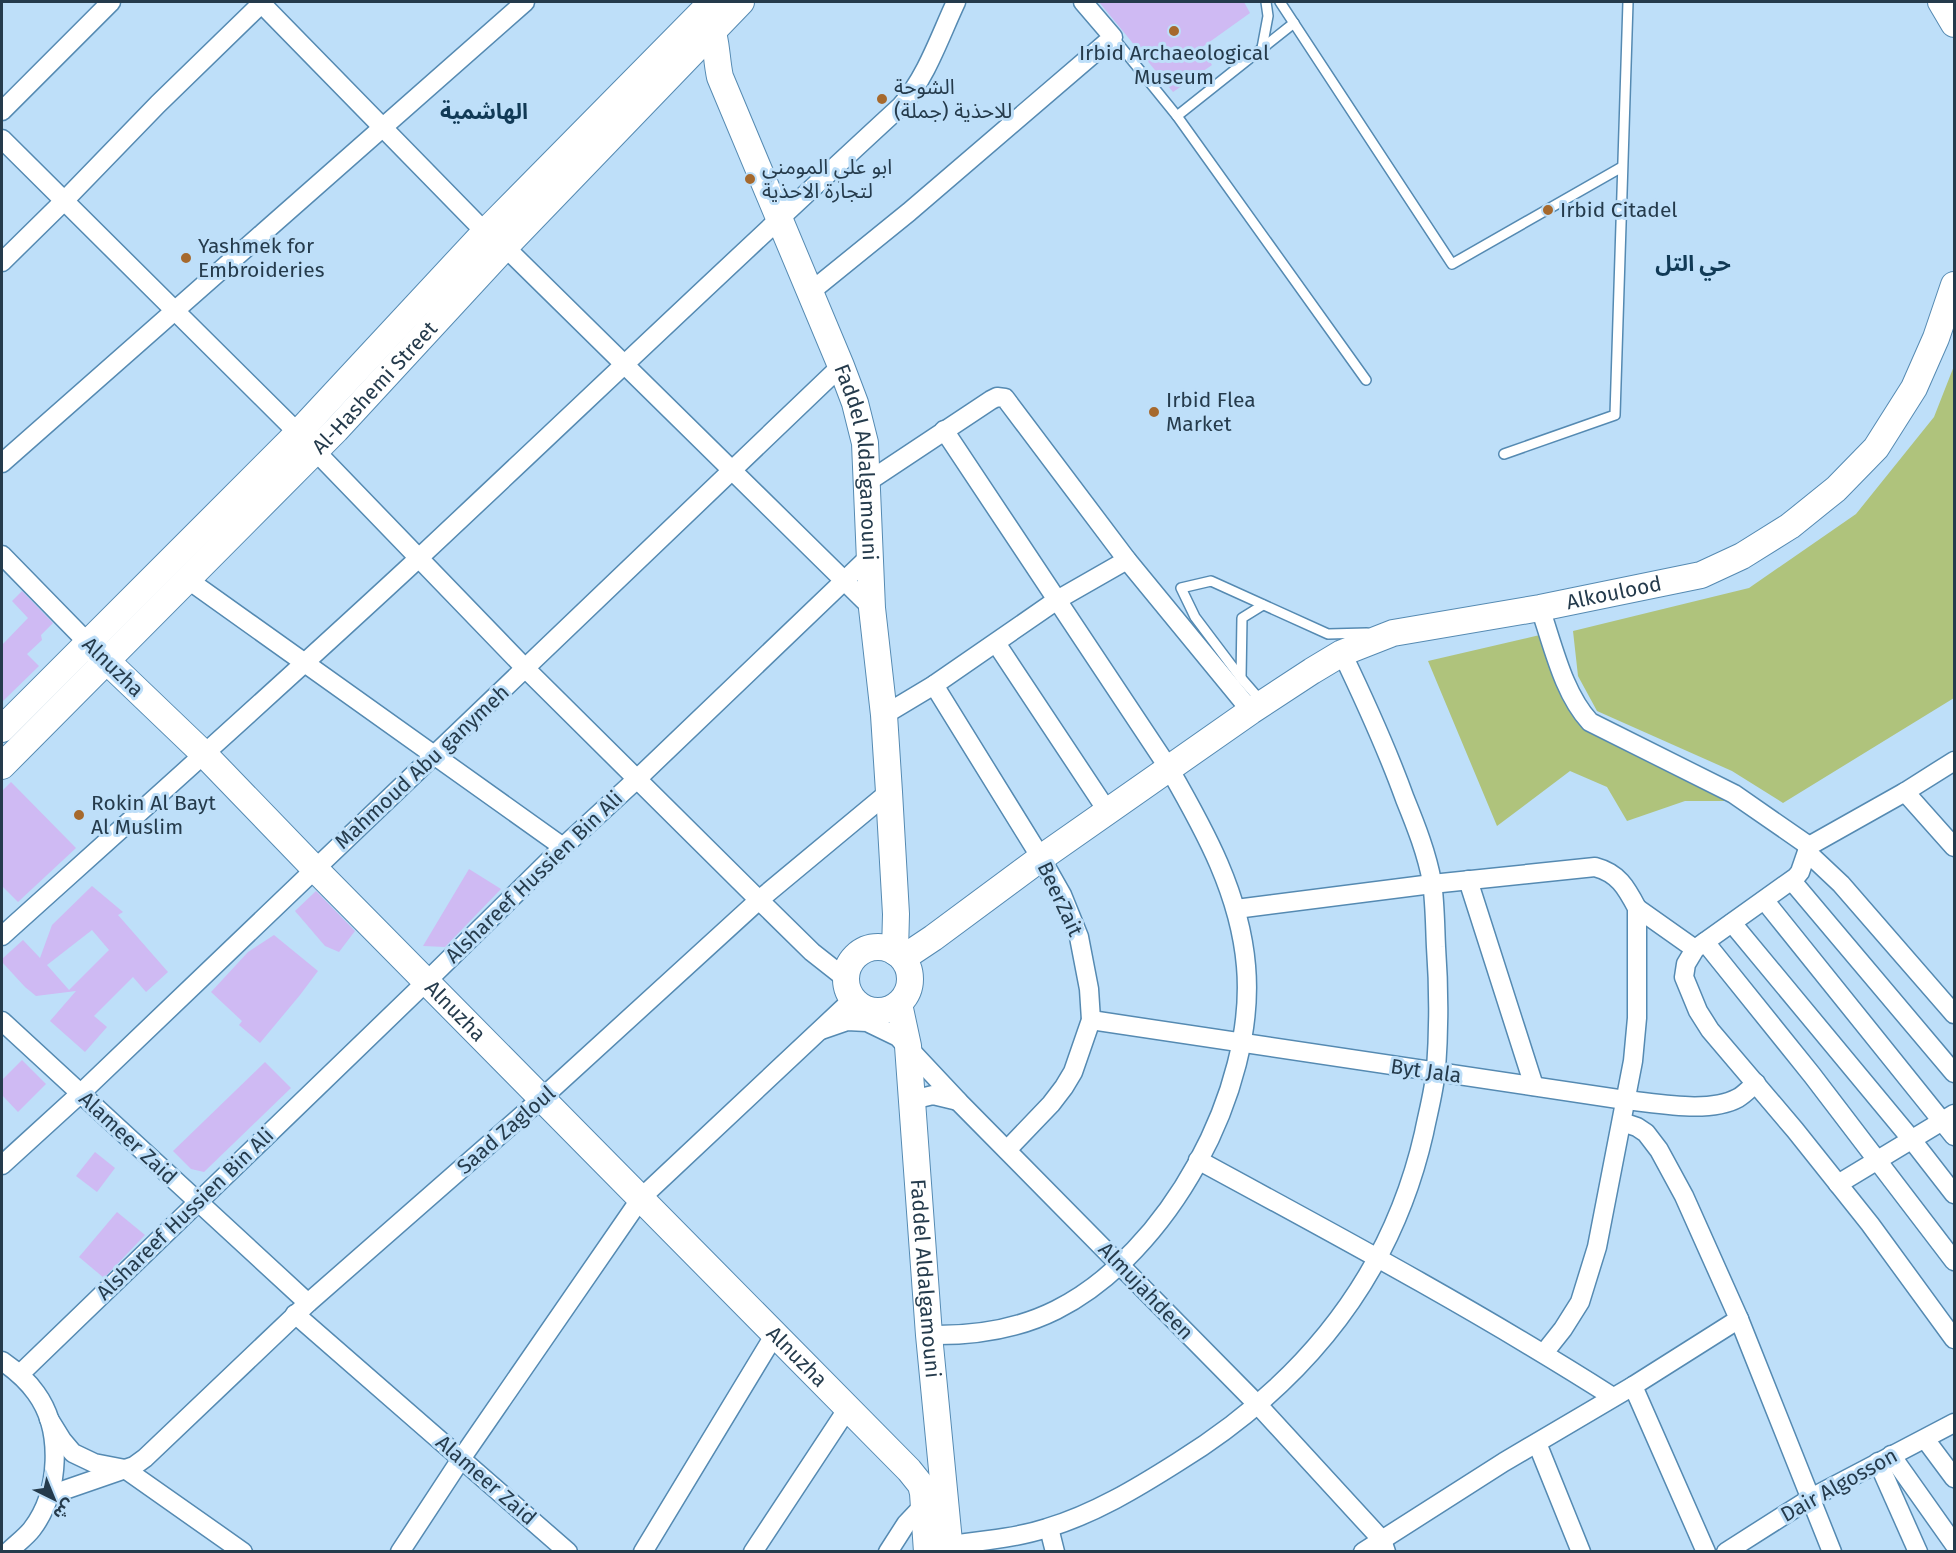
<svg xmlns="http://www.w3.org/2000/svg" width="1956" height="1553" font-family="'Fira Sans','Noto Sans Arabic',sans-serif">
<rect width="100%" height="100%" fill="#bedff9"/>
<g fill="#afc37c">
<path d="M1954 366V698L1783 803 1732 771 1597 711 1578 676 1573 631 1749 588 1856 514 1934 417Z"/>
<path d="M1544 634 1590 722 1741 801H1685L1627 821 1607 787 1570 771 1497 826 1428 661Z"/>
</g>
<g fill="#cfbaf3" fill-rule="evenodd">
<path d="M1099 2H1244L1250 13 1201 48 1212 65 1173 92Z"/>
<path d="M22 591 53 623 41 635 42 640 27 654 39 666 2 702V645L28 618 12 601Z"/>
<path d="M11 782 76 848 18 902 2 886V791Z"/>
<path d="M469 869 501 889 445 947 423 946Z"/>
<path d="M92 886 123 912 118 915 168 972 146 992 133 977 94 1016 107 1027 85 1052 50 1021 76 991 36 996 25 987 2 962V959L23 940 40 958 52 925ZM92 930 109 950 69 990 47 965Z"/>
<path d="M316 891 355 931 339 952 325 946 295 911Z"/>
<path d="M274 935 318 971 300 995 260 1043 239 1025 242 1021 211 992 248 952Z"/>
<path d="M22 1060 46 1084 18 1112 2 1095V1080Z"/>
<path d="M265 1062 291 1088 204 1172 191 1169 173 1151Z"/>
<path d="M95 1152 115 1168 97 1192 76 1176Z"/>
<path d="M117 1212 145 1235 104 1278 79 1257Z"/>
</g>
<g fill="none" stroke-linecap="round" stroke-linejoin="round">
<g stroke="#558ab2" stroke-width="12">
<g id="lane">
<path d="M1280 2 1452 264 1622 167"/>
<path d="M1113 37 1177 116 1366 380"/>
<path d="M1262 48 1268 16 1266 2"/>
<path d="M1177 116 1294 23"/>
<path d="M1504 454 1615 415 1628 2"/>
<path d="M1241 678 1242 618 1263 605"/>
<path d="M1261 701 1241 678 1195 617 1181 588 1211 581 1328 634 1367 633"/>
</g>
</g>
<g stroke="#558ab2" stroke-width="21">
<g id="street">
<path d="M260 2 485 232"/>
<path d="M2 111 111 2"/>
<path d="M2 139 298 433 526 669 759 900 812 952 845 978"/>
<path d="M505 247 872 608"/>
<path d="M2 262 63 202 158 104 263 2"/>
<path d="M809 293 909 212 1113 37 1083 2"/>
<path d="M2 463C177 310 350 155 525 2"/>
<path d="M866 483 991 400 997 397 1005 398 1127 560 1251 711"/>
<path d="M2 555 88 643"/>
<path d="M187 579 563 847"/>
<path d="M1540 608C1553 645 1563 693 1590 722L1734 794 1809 846"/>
<path d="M996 643 1108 812"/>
<path d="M934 685 1041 858 1062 895 1079 937 1089 989 1091 1020 1073 1072 1064 1087 1051 1104 1007 1150"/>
<path d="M884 715 934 685 1057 600 1127 560"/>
<path d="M1954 761 1905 792 1809 846 1800 872 1796 877 1695 949 1686 964 1684 977 1698 1011 1710 1030 1795 1130 1870 1224 1954 1339"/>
<path d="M1905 792 1954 847"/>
<path d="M1807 852 1841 884 1954 1014"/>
<path d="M1468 880 1534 1086"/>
<path d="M1792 881 1954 1073"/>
<path d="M1765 901 1954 1136"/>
<path d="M1637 908 1695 949"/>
<path d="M1236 909 1432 884 1595 867C1618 873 1626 887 1637 908V1018L1633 1061 1597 1247 1580 1302 1563 1329 1544 1353"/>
<path d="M1732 923 1912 1140 1954 1194"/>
<path d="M2 936C142 810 283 684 421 556 581 406 740 254 901 106 927 76 940 36 956 2"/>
<path d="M1705 942 1812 1075 1954 1261"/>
<path d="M1091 1020 1625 1100C1657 1103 1709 1114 1738 1098 1745 1094 1750 1088 1756 1083"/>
<path d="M2 1021 308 1303"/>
<path d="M821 1030 847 1021 867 1022 898 1037 959 1102 1258 1405 1382 1540 1386 1552"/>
<path d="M912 1100 933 1095 958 1101"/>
<path d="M1198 1160C1338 1236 1478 1311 1613 1397"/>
<path d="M2 1165 81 1093 841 366"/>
<path d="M1838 1184 1954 1114"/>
<path d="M295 1314 568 1552"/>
<path d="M1739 1319 1832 1552"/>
<path d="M929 1335C973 1336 1016 1330 1056 1310 1168 1254 1257 1090 1246 966 1240 894 1205 831 1170 770L944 430"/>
<path d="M2 1361C15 1370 26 1379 36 1393 63 1430 60 1492 32 1529 26 1537 16 1544 8 1552"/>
<path d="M20 1374 427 981 563 847 637 779 869 557"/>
<path d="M1633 1386 1706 1552"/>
<path d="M49 1419 62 1440 73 1453 94 1463 125 1469 243 1552"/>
<path d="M1925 1439 1954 1478"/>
<path d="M1537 1443 1581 1552"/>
<path d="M1891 1455 1954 1544"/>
<path d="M1878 1462 1918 1552"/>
<path d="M50 1495 134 1466 145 1458 308 1303 542 1098 759 900 889 792"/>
<path d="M1049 1528 1055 1552"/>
<path d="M949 1545C982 1541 1016 1538 1047 1528 1094 1514 1137 1488 1178 1462 1302 1385 1391 1278 1424 1133 1428 1113 1434 1091 1436 1070 1439 1029 1439 988 1436 947 1435 926 1435 903 1432 882 1427 854 1416 826 1405 799 1387 749 1365 701 1342 653"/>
<path d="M400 1552 461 1459 641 1198 852 1000"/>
<path d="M643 1552 775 1334"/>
<path d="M753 1552 848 1408"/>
<path d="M888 1552 906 1524 924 1505"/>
<path d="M1363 1552 1504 1462 1633 1386 1739 1319 1684 1196 1659 1150 1646 1133 1637 1127 1622 1122"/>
<path d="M1726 1552 1811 1498 1954 1423"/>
</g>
</g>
<g stroke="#558ab2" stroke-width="28">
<g id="secondary">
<path d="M1941 2 1954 24"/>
<path id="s1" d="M710 22C717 40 716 59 720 77L841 366 855 403 865 443 872 608 884 715 889 792 896 914 895 952"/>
<path id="s2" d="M88 643 204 754 315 869 909 1470 921 1485 923 1493 927 1552"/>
<path d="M2 729 298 433 485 232 712 2"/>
<path id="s3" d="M2 766 336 430 505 247 741 2"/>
<circle cx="878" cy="979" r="32"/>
<path id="s4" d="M903 958 933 938 1041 858 1251 711 1312 671 1342 653 1393 633 1540 608 1701 575 1742 556 1790 526 1836 489 1876 448 1914 388 1936 338 1954 285"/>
<path id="s5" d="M899 1004 908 1046 929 1335 950 1552"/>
</g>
</g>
<use href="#lane" stroke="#fff" stroke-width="9"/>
<use href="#street" stroke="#fff" stroke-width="18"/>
<use href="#secondary" stroke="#fff" stroke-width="26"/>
</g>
<g fill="#a6692d" stroke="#bedff9" stroke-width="2">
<circle cx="1174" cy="31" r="6"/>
<circle cx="882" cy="99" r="6"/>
<circle cx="750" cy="179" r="6"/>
<circle cx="1548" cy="210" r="6"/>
<circle cx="186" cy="258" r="6"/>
<circle cx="1154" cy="412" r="6"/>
<circle cx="79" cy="815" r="6"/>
</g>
<g text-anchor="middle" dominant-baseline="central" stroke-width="6" stroke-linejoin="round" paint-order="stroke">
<g font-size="21" fill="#253b4c" stroke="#bedff9" text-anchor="start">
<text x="1174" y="53" text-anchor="middle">Irbid Archaeological<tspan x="1174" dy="24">Museum</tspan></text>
<text x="894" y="87">الشوحة<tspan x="894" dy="24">للاحذية (جملة)</tspan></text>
<text x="762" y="167">ابو علي المومني<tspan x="762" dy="24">لتجارة الاحذية</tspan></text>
<text x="1560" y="210">Irbid Citadel</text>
<text x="198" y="246">Yashmek for<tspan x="198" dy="24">Embroideries</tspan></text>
<text x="1166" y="400">Irbid Flea<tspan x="1166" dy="24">Market</tspan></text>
<text x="91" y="803">Rokin Al Bayt<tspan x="91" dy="24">Al Muslim</tspan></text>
</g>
<g font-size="21" fill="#253b4c" stroke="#bedff9">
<text stroke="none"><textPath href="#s3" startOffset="531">Al-Hashemi Street</textPath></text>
<text stroke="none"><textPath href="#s1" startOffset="468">Faddel Aldalgamouni</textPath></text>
<text stroke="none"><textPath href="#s4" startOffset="814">Alkoulood</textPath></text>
<text transform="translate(113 667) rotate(44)">Alnuzha</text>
<text transform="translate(422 767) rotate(-43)">Mahmoud Abu ganymeh</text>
<text transform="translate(534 877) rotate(-44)">Alshareef Hussien Bin Ali</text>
<text transform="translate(1060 899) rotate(65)">BeerZait</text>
<text stroke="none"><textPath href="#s2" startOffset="520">Alnuzha</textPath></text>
<text transform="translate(1426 1071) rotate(8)">Byt Jala</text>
<text transform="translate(506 1130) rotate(-41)">Saad Zagloul</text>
<text transform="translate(128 1138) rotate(43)">Alameer Zaid</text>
<text transform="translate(185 1214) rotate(-44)">Alshareef Hussien Bin Ali</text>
<text stroke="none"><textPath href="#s5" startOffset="276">Faddel Aldalgamouni</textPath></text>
<text transform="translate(1146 1291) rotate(46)">Almujahdeen</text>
<text stroke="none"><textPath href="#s2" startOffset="1006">Alnuzha</textPath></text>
<text transform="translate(486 1480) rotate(41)">Alameer Zaid</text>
<text transform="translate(1839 1485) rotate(-29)">Dair Algosson</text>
</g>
<g font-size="22" font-weight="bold" fill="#113a56" stroke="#bedff9">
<text x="484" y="111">الهاشمية</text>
<text x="1693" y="263">حي التل</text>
</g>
</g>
<rect width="1956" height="1553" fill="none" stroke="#253b4c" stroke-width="6"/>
<g transform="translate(54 1499) rotate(137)" stroke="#bedff9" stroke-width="4.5" paint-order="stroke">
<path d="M0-4.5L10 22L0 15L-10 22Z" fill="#253b4c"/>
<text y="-9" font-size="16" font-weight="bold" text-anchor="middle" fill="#253b4c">ش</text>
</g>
</svg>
